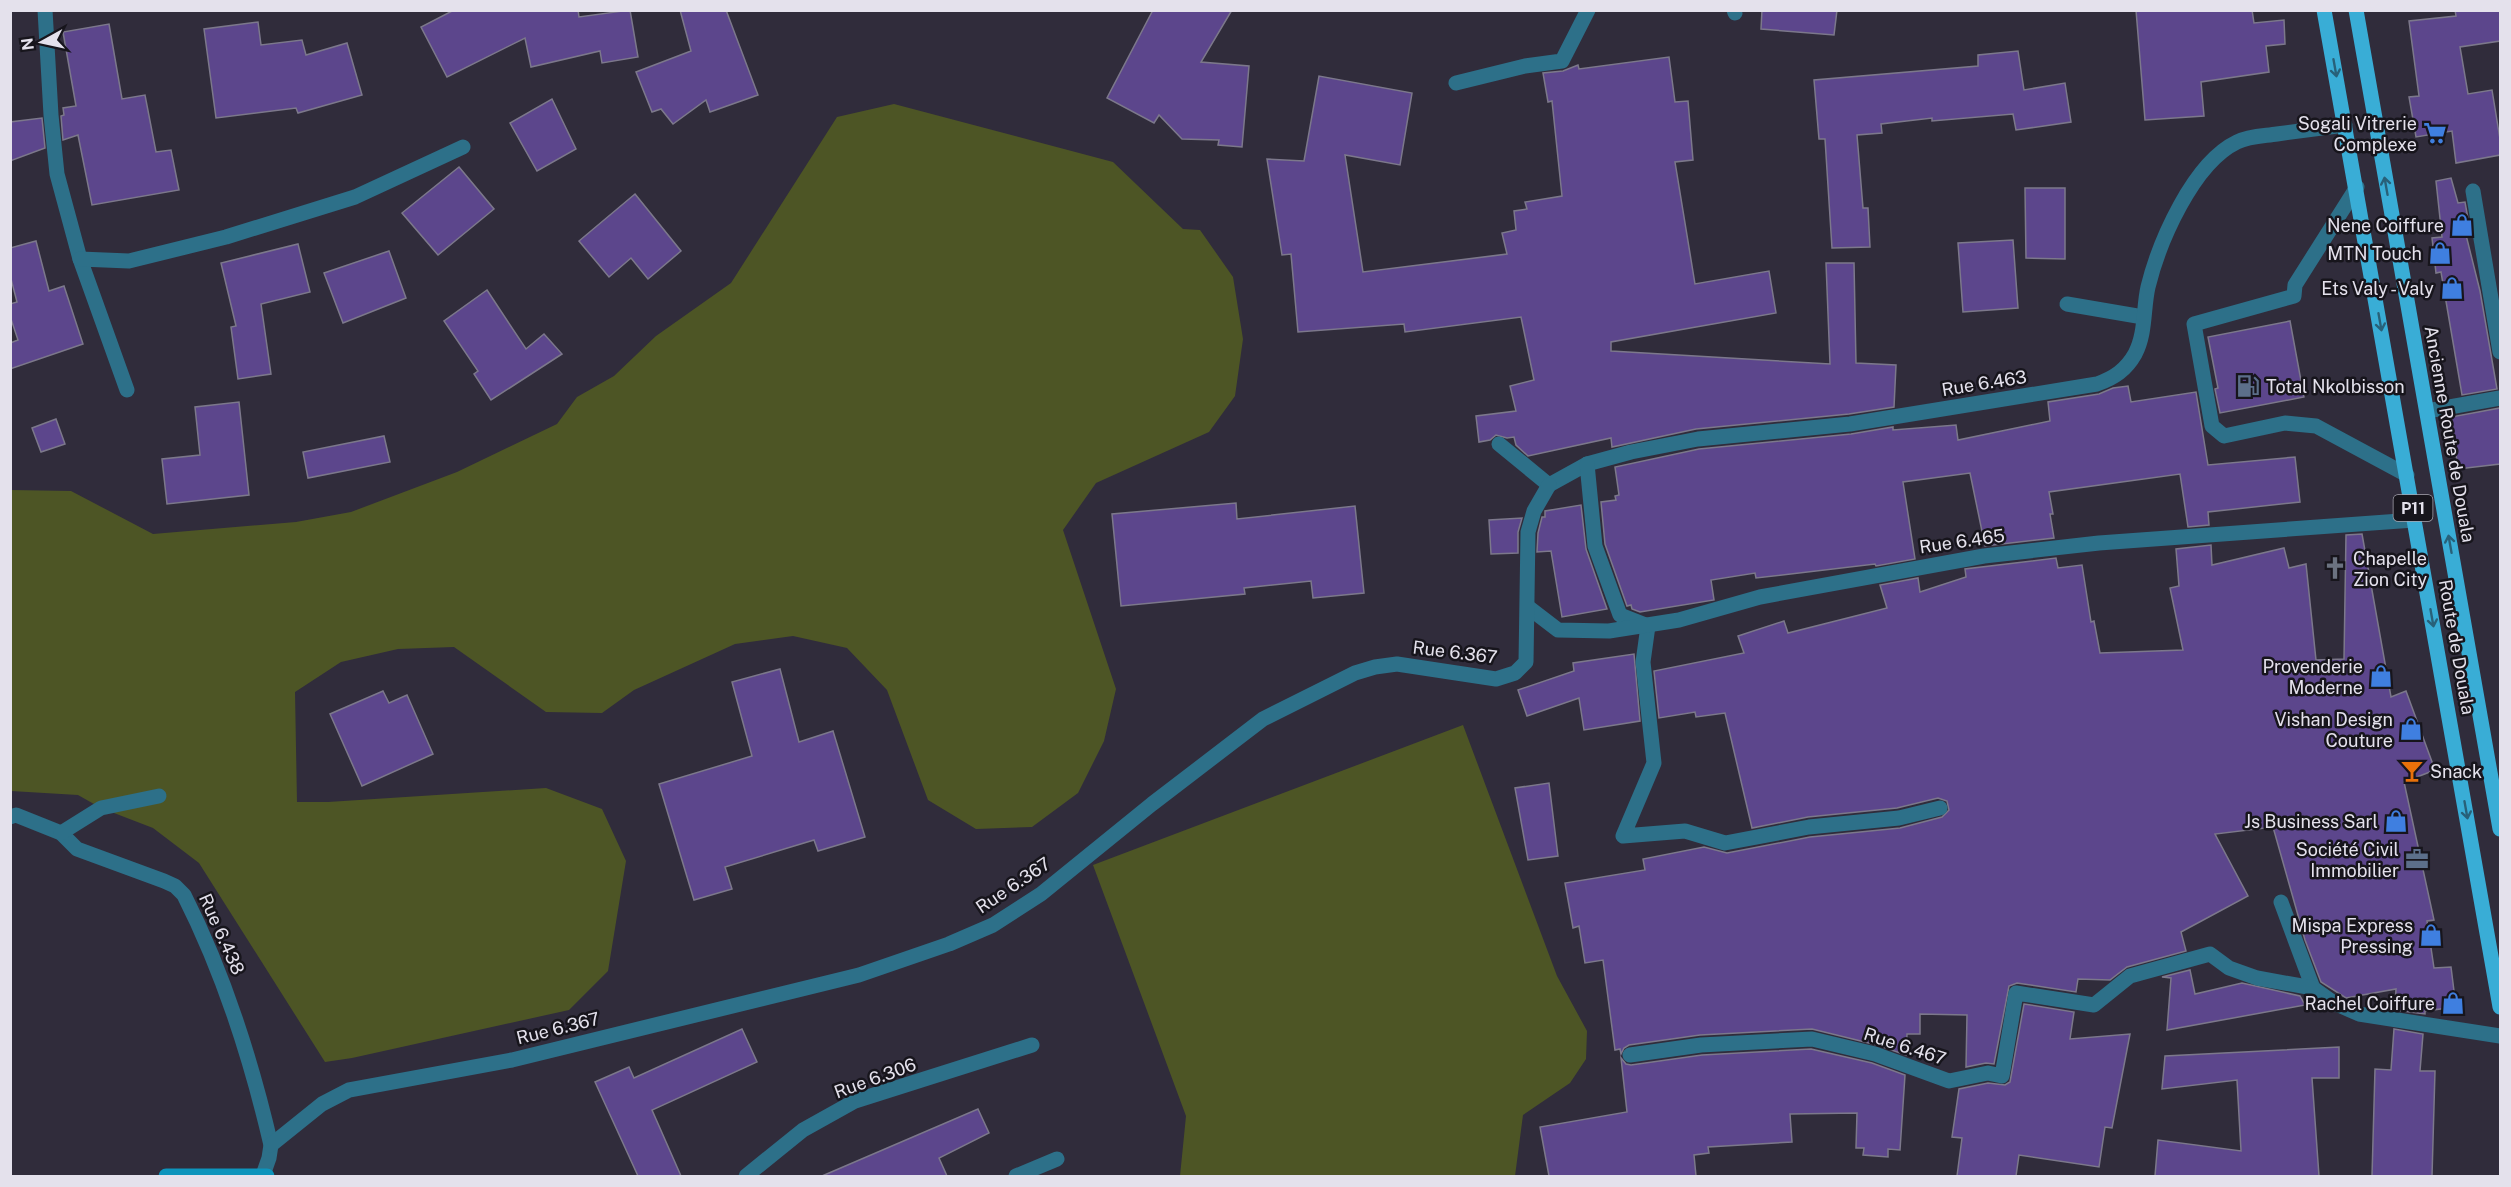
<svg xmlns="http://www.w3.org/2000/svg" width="2511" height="1187" font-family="'Public Sans',sans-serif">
<rect width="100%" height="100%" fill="#302c3b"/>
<g fill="#4d5525">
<path d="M894 104 1113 162 1183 229 1200 230 1233 277 1243 339 1235 396 1209 432 1096 483 1063 530 1116 689 1104 741 1078 793 1032 827 976 829 928 800 887 690 847 648 793 636 735 644 634 690 602 713 546 712 454 647 398 649 341 662 295 692 297 802H328L546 788 602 809 626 861 608 971 569 1010 352 1058 325 1062 199 863 153 828 101 808 78 795 11 791V490L71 491 153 534 296 522 351 512 457 472 557 424 577 397 614 376 656 336 731 283 837 117Z"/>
<path d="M1463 725 1557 976 1587 1031 1586 1059 1570 1083 1523 1115 1515 1176H1180L1186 1116 1093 865Z"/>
</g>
<g fill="#5c468c" stroke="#7c788b" stroke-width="1.5">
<path d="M454 10H578L579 17 630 10 638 57 602 63 600 51 531 67 525 38 447 77 421 27Z"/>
<path d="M680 10H726L758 95 710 112 706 100 673 124 661 109 652 112 636 72 691 51Z"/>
<path d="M1153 10H1232L1201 62 1249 66 1242 147 1218 145 1219 140 1182 139 1159 115 1154 123 1107 98Z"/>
<path d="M1762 10H1837L1834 35 1761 29Z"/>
<path d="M2136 10H2252L2254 23 2284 20 2285 44 2266 46 2269 72 2201 82 2204 116 2145 120Z"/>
<path d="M2455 10H2500V41L2460 47 2468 94 2492 90 2500 139V155L2456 163 2452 131 2416 137 2409 97 2419 96 2409 21 2456 16Z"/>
<path d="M258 22 261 45 302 40 306 55 347 43 362 95 298 113 296 108 216 118 204 29Z"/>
<path d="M109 24 122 99 145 95 156 152 171 150 179 190 92 205 78 135 63 140 61 116 64 115 63 108 76 106 63 32Z"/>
<path d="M2018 51 2024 90 2065 83 2071 122 2016 130 2013 114 1932 121V118L1881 124 1882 133 1857 135 1863 208H1868L1870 247 1832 248 1825 139H1819L1814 80 1978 66V55Z"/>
<path d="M1669 57 1675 102 1688 101 1693 160 1675 162 1695 284 1769 271 1776 313 1611 342V351L1830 364 1826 263H1854L1856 363 1896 365 1894 407 1849 414 1696 429 1612 447 1611 438 1528 456 1516 445 1514 437 1507 438 1496 435 1490 440 1479 442 1476 416 1516 411 1510 386 1534 380 1521 317 1405 332 1404 324 1298 332 1291 254 1282 255 1267 159 1304 161 1319 76 1412 93 1400 165 1345 155 1363 272 1507 254 1502 233 1516 230 1514 211 1527 209 1525 202 1562 196 1552 101 1548 102 1543 73 1563 71 1578 65 1579 69Z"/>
<path d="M552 99 576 149 537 171 510 123Z"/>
<path d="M42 118 45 148 10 161V122Z"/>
<path d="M459 167 494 209 438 255 402 213Z"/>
<path d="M2451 178 2458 203 2465 202 2470 230 2465 231 2480 291 2497 389 2462 395 2441 272 2436 273 2432 238 2442 237 2436 181Z"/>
<path d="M2025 188H2065V259L2026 258Z"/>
<path d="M635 194 681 251 648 279 631 258 609 277 579 241Z"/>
<path d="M2013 240 2018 308 1963 312 1958 243Z"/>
<path d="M36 241 49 291 64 286 83 344 10 369V343L18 340 10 316V304L17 302 10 275V248Z"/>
<path d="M298 244 310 292 261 304 271 374 238 379 231 327 236 326 221 263Z"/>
<path d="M389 251 406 298 343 323 324 273Z"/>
<path d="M487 290 526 349 544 334 562 354 491 400 474 374 478 371 444 321Z"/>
<path d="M2290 321 2304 397 2220 413 2215 389 2218 388 2208 337Z"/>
<path d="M2128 386 2131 402 2196 392 2208 465 2295 457 2300 502 2208 512 2209 525 2188 527 2180 474 2049 492 2053 514H2050L2054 538 1985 546 1970 473 1903 482 1915 559 1876 566 1875 564 1756 578 1755 573 1711 580 1714 600 1640 612 1632 609 1631 605 1627 606 1605 544 1601 502 1616 500 1615 496 1619 495 1615 467 1699 449 1851 434 1893 427V430L1956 425 1958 440 2050 421 2048 402 2099 394 2113 388Z"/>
<path d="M239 402 249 495 167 504 162 459 200 455 195 407Z"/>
<path d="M2500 408V464L2458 469 2451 417Z"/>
<path d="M56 419 65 444 41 452 32 428Z"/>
<path d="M384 436 390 462 308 478 303 452Z"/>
<path d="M1236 503 1237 519 1355 506 1364 593 1313 598 1311 581 1244 588 1245 594 1121 606 1112 514Z"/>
<path d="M1581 505 1586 549 1607 609 1562 617 1551 551 1537 552 1538 533 1542 517H1545V511Z"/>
<path d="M1522 518 1518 532V553L1491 554 1489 520Z"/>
<path d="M2362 534 2391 697 2406 691 2435 770 2404 782 2434 920 2427 921 2434 968 2451 967 2456 1007 2425 1011V1014L2395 1010 2396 989 2346 998 2321 982 2305 940 2273 827 2215 834 2248 896 2181 932 2186 951 2127 967 2110 980 2078 979 2076 992 2017 983 2009 986 1994 1064 1986 1063 1966 1067 1967 1015 1920 1014V1034H1907L1906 1055 1877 1045 1812 1029 1700 1035 1629 1045 1624 1048 1621 1054 1620 1049 1615 1050 1603 960 1585 963 1579 926 1573 928 1565 883 1645 870 1643 859 1704 847 1727 853 1810 837 1900 828 1942 817 1949 810 1947 801 1938 798 1897 808 1808 817 1752 828 1725 713 1696 717 1695 712 1659 718 1654 671 1744 653 1738 636 1784 621 1788 633 1887 608 1880 585 1918 578 1920 592 1966 577 1965 569 2056 558 2058 568 2082 565 2091 622 2094 621 2100 653 2183 650 2170 588 2179 586 2176 549 2211 545 2212 565 2284 548 2289 568 2306 564 2316 660 2344 659 2346 535Z"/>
<path d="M1634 654 1640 721 1584 730 1579 698 1527 716 1518 690 1574 671 1573 663Z"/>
<path d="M780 669 799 742 833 731 865 837 818 851 814 840 725 867 732 889 694 900 659 784 752 756 732 682Z"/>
<path d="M383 691 389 703 407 695 433 754 362 786 330 714Z"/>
<path d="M1549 783 1558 856 1528 860 1515 788Z"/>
<path d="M2190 970 2195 994 2242 983 2300 996 2305 1005 2167 1030 2171 978 2162 977Z"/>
<path d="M2024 1004 2074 1012 2070 1039 2130 1034 2112 1128 2105 1127 2099 1167 2019 1155 2016 1176H1957L1962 1138 1952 1137 1959 1089 1988 1083 2005 1085 2010 1082Z"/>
<path d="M742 1029 757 1062 652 1110 681 1176H638L595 1082 629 1067 634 1078Z"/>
<path d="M2394 1029 2423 1034 2420 1071H2435L2432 1176H2372L2375 1069 2391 1070Z"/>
<path d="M2339 1047V1078H2312L2319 1176H2155L2158 1140 2241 1151 2237 1080 2162 1089 2165 1056Z"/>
<path d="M1811 1049 1872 1063 1905 1075 1900 1150 1888 1149V1157L1863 1155 1864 1148H1856L1857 1113 1790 1114 1792 1142 1708 1147 1709 1153 1694 1155 1696 1176H1549L1540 1127 1627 1112 1621 1058 1626 1064 1631 1065 1702 1055Z"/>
<path d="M978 1109 989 1133 939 1158 947 1176H822Z"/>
</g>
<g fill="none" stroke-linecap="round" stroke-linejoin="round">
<g stroke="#2d7089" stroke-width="15">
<path d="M45 10 51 115 57 174 80 259 127 390"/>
<path d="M1734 10 1735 13"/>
<path d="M1456 83 1525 66 1562 61 1588 10"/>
<path d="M2357 187 2295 285 2294 296 2194 324 2212 426 2224 436 2285 423 2316 426 2407 475"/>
<path d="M2473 191 2500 352"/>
<path d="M80 259 129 261 226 237 355 197 463 147"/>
<path d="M2067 304 2143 317"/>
<path d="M2427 411 2500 398"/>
<path d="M1499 444 1549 485 1587 464 1631 452 1698 439 1850 424 2097 384C2114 378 2126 370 2135 354 2146 333 2143 309 2148 287 2159 242 2193 163 2237 142 2249 136 2264 136 2277 134 2300 131 2323 128 2345 125"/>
<path d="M1587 464 1595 546 1620 615 1648 626 1643 662 1654 763 1623 836 1685 831 1725 843 1809 827 1899 818 1940 808"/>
<path d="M1528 607 1558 630 1609 631 1679 620 1760 597 1984 556 2099 543 2414 520"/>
<path d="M10 817 16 815 61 833 77 849 164 881 175 886 184 895C224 974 251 1059 271 1145L269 1158 263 1175"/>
<path d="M61 833 101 808 159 796"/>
<path d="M2281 902 2313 988"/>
<path d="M1630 1055 1701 1045 1812 1039 1875 1054 1949 1081 1988 1073 2002 1076 2016 993 2094 1005 2130 976 2210 954 2229 968 2257 978 2313 988 2334 1003 2359 1014 2500 1036"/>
<path d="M271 1145 322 1104 349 1090 512 1060 859 975 949 944 993 925 1041 894 1152 804 1263 719 1355 673 1375 667 1397 664 1496 679 1515 673 1526 662 1528 532 1534 511 1549 485"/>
<path d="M746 1176 803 1130 855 1101 1032 1045"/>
<path d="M1016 1176 1057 1159"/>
</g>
<path stroke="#0d94bc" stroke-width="15" d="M166 1176H267"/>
<g stroke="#39add6" stroke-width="15">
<path d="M2324 10 2500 1007"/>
<path d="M2356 10 2500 829"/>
</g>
</g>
<defs><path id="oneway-shaft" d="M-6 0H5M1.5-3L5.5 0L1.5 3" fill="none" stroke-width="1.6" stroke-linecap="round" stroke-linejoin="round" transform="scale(1.5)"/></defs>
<g stroke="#286179">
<use href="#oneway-shaft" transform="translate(2335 68) rotate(80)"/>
<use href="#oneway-shaft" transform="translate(2386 186) rotate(-100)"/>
<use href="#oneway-shaft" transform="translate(2380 322) rotate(80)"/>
<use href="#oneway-shaft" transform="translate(2450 544) rotate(-100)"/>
<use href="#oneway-shaft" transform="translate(2432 618) rotate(80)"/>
<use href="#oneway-shaft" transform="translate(2466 810) rotate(80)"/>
</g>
<defs>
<g id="supermarket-bare" transform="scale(1.8)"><path d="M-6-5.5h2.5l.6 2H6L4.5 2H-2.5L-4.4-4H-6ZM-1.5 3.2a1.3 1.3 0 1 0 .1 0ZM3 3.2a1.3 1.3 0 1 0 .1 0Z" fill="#3f7fe0" stroke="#17151c" stroke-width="2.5" paint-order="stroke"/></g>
<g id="shop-bare" transform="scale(1.8)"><path d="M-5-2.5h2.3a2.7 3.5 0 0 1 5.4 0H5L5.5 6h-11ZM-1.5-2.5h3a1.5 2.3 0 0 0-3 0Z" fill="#3f7fe0" stroke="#17151c" stroke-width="2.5" paint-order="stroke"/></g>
<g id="fuel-bare" transform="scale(1.8)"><path d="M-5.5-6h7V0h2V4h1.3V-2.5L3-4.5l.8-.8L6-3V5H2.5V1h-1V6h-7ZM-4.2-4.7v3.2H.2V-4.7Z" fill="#5c6f8a" stroke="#17151c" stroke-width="2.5" paint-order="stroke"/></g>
<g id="church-bare" transform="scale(1.8)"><path d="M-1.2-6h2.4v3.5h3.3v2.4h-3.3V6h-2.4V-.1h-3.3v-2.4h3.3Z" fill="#6b7280" stroke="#17151c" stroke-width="2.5" paint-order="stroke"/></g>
<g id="bar-bare" transform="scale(1.8)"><path d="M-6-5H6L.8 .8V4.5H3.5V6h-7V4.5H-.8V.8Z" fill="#e8710a" stroke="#17151c" stroke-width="2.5" paint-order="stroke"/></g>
<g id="office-bare" transform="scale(1.8)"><path d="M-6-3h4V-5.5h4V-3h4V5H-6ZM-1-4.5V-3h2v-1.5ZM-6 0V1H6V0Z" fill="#5c6f8a" stroke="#17151c" stroke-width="2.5" paint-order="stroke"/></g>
</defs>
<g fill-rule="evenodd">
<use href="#supermarket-bare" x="2435" y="133"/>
<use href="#shop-bare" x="2462" y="225"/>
<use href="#shop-bare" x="2440" y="253"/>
<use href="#shop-bare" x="2452" y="288"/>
<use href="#fuel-bare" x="2248" y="386"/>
<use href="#church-bare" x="2335" y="568"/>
<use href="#shop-bare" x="2381" y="676"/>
<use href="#shop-bare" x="2411" y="729"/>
<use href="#bar-bare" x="2412" y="771"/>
<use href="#shop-bare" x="2396" y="821"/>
<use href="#office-bare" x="2417" y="859"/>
<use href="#shop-bare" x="2431" y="935"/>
<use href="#shop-bare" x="2453" y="1003"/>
</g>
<g text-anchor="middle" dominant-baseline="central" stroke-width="5" stroke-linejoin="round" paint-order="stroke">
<rect fill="#17151c" stroke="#a6a4ae" stroke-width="1.5" x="2393.5" y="495" width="39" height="26" rx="4.5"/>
<g font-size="16" font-weight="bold" fill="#e4e1ec">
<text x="2413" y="508">P11</text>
</g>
<g font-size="18" fill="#e4e1ec" stroke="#17151c" text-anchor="end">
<text x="2417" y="123">Sogali Vitrerie<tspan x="2417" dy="21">Complexe</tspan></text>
<text x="2444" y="225">Nene Coiffure</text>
<text x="2422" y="253">MTN Touch</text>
<text x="2434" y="288">Ets Valy - Valy</text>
<text x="2266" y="386" text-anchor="start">Total Nkolbisson</text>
<text x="2353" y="558" text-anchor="start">Chapelle<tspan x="2353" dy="21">Zion City</tspan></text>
<text x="2363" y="666">Provenderie<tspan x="2363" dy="21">Moderne</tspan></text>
<text x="2393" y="719">Vishan Design<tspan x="2393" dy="21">Couture</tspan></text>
<text x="2430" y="771" text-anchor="start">Snack</text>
<text x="2378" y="821">Js Business Sarl</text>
<text x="2399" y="849">Société Civil<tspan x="2399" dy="21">Immobilier</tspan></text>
<text x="2413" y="925">Mispa Express<tspan x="2413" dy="21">Pressing</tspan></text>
<text x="2435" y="1003">Rachel Coiffure</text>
</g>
<g font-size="18" fill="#e4e1ec" stroke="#17151c">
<text transform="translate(1984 383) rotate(-9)">Rue 6.463</text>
<text transform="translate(2450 434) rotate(80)">Ancienne Route de Douala</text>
<text transform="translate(1962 541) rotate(-8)">Rue 6.465</text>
<text transform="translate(2457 647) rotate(80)">Route de Douala</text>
<text transform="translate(1455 652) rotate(7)">Rue 6.367</text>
<text transform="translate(1013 885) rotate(-34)">Rue 6.367</text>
<text transform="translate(222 934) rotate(66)">Rue 6.438</text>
<text transform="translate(558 1028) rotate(-14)">Rue 6.367</text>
<text transform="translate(1905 1046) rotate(18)">Rue 6.467</text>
<text transform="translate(875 1078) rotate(-20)">Rue 6.306</text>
</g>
</g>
<rect width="2511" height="1187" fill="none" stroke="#e4e1ec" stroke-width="24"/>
<g transform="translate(42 42) rotate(262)" stroke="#17151c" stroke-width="4.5" paint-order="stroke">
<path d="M0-4.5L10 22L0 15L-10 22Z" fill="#e4e1ec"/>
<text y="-9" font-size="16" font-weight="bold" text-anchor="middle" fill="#e4e1ec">N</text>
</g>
</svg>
